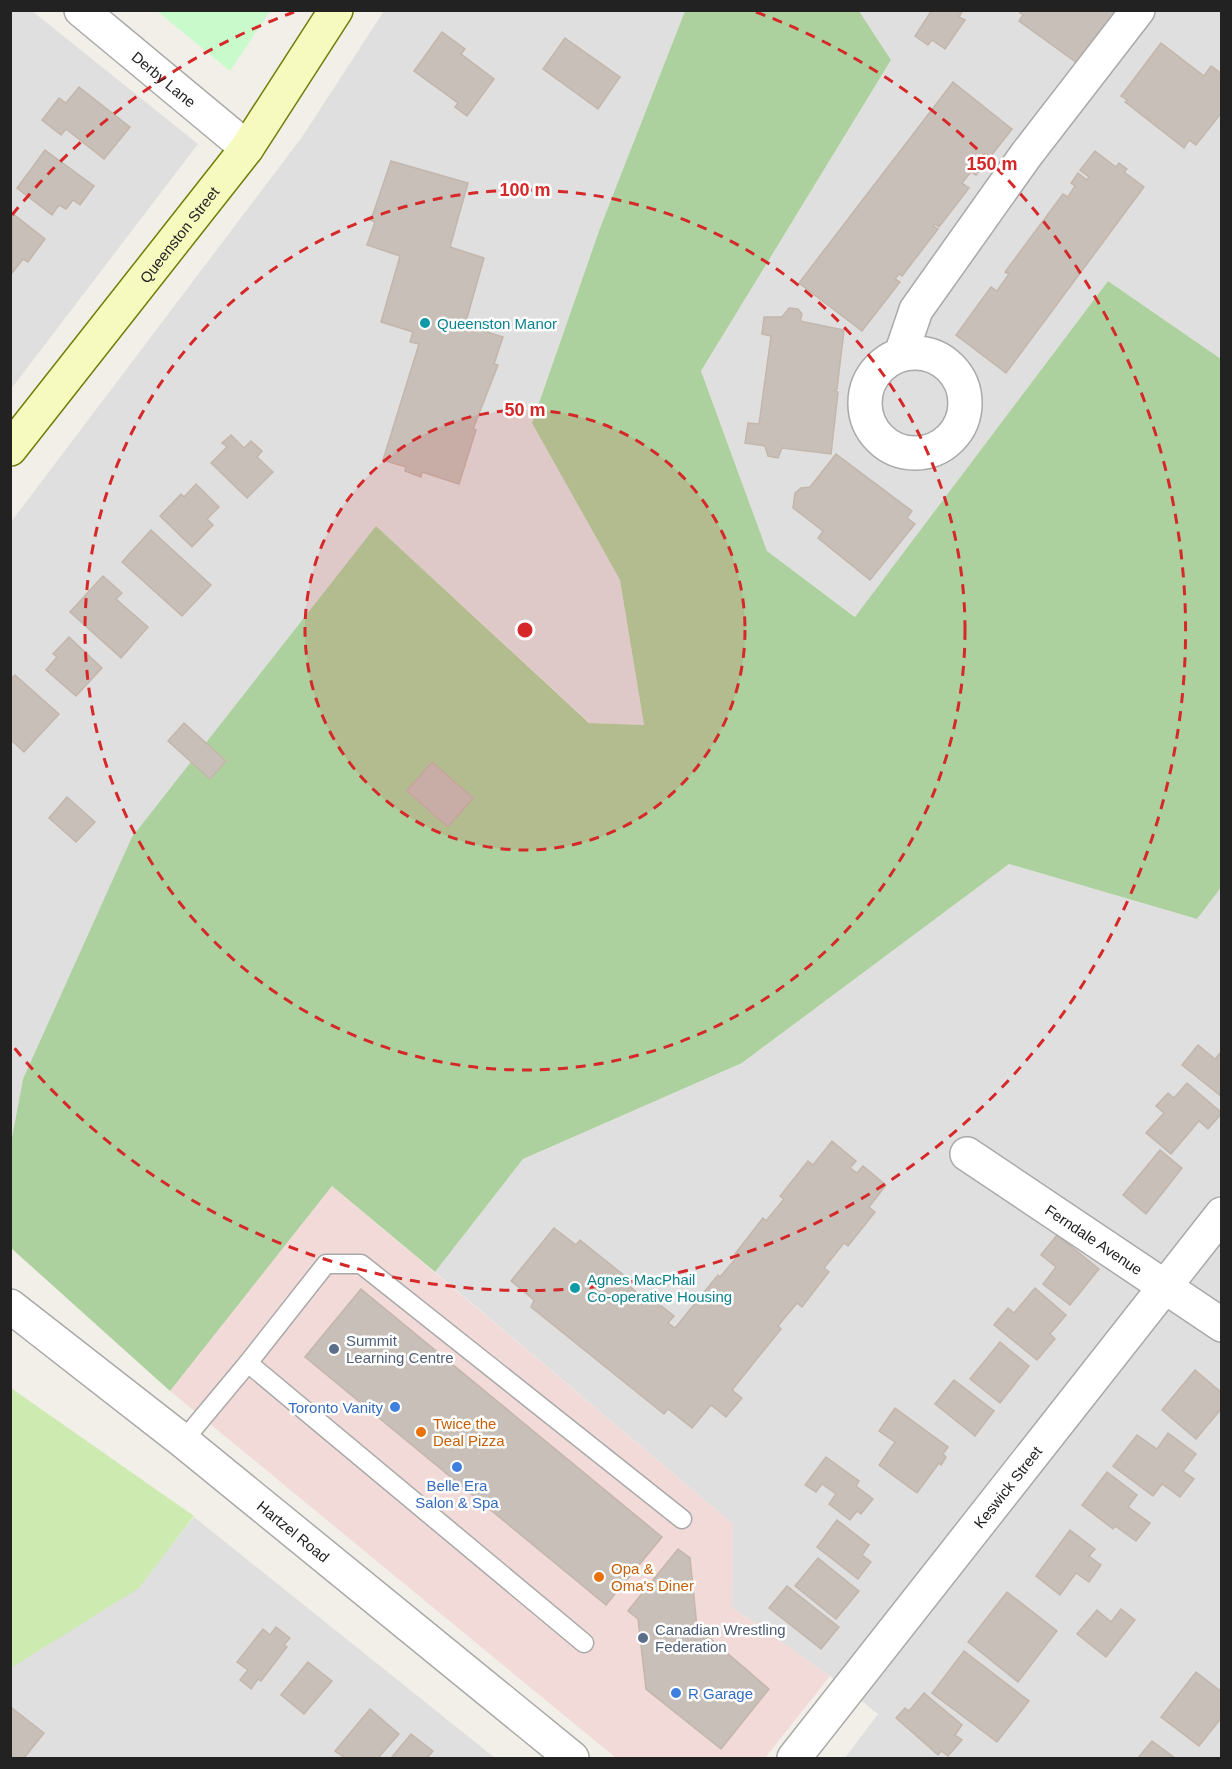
<svg xmlns="http://www.w3.org/2000/svg" width="1232" height="1769" font-family="Arial,sans-serif">
<rect width="100%" height="100%" fill="#f2efe9"/>
<g fill="#e0dfdf">
<path d="M11 11H32L198 144 11 389Z"/>
<path d="M384 11H685L600 228 532 423 620 580 644 725 590 723 376 526 23 1079 11 1143V522L302 137Z"/>
<path d="M859 11H1221V359L1108 281 856 617 767 551 701 371 891 60Z"/>
<path d="M1009 864 1197 919 1221 886V1758H845L878 1714 830 1676 732 1607 733 1524 435 1272 523 1159 742 1063Z"/>
<path d="M194 1517 495 1758H11V1664L150 1572Z"/>
</g>
<path fill="#f2dad9" d="M332 1186 733 1524 732 1607 830 1676 765 1758H616L170 1391Z"/>
<path fill="#cdebb0" d="M11 1388 194 1516 139 1588 11 1668Z"/>
<path fill="#add19e" d="M685 11H859L891 60 701 371 767 551 855 617 1108 281 1221 359 1222 886 1197 919 1009 864 742 1063 523 1159 435 1272 332 1186 170 1391 11 1248V1143L23 1079 132 837 376 526 589 723 644 725 620 580 532 423 600 228Z"/>
<path fill="#c8facc" d="M157 11H270L230 71Z"/>
<g fill="#c7bfb8" stroke="#c4b6ab" stroke-width="1.5">
<path d="M932 10H963L959 17 965 20 945 49 932 40 928 45 915 36Z"/>
<path d="M1017 10H1126L1084 68 1019 21 1023 15Z"/>
<path d="M442 32 465 49 461 54 494 79 467 116 455 107 458 103 414 71Z"/>
<path d="M565 38 620 77 598 109 543 69Z"/>
<path d="M1161 43 1204 76 1211 66 1222 74V112L1196 145 1189 140 1184 148 1125 102 1127 100 1121 96Z"/>
<path d="M953 82 1012 129 976 175 971 172 962 183 969 188 939 227 935 224 933 226 938 229 902 276 899 274 895 279 900 282 862 331 799 283Z"/>
<path d="M79 87 130 127 104 159 66 129 61 135 42 120 59 98 66 103Z"/>
<path d="M45 150 94 186 80 205 73 200 66 209 59 205 52 215 17 188Z"/>
<path d="M1095 151 1116 167 1119 163 1127 169 1124 172 1144 187 1006 373 956 335 991 287 997 291 1009 274 1005 272 1063 194 1068 197 1075 186 1071 183 1078 173 1087 180 1089 177 1080 170Z"/>
<path d="M391 161 468 183 450 247 484 258 465 325 503 337 494 364 498 365 473 429 476 430 459 484 422 472 421 477 405 471 406 467 383 460 419 344 410 342 413 332 381 322 400 256 367 245 375 222 371 220Z"/>
<path d="M12 213 45 239 28 262 23 259 12 273Z"/>
<path d="M789 308 798 309 802 314 800 321 844 330 837 389 834 391 838 392 831 454 782 448 778 458 768 456 765 446 745 443 748 423 759 424 771 336 762 334 764 317H782Z"/>
<path d="M231 435 244 448 251 441 262 451 257 457 273 472 247 498 211 463 227 447 222 443Z"/>
<path d="M836 454 912 511 907 518 915 524 870 580 818 538 823 531 793 508 795 493 801 488 810 487Z"/>
<path d="M196 484 219 507 207 519 213 525 192 547 160 516 181 494 184 497Z"/>
<path d="M151 530 211 585 182 616 122 562Z"/>
<path d="M103 576 122 593 116 599 148 627 121 658 70 612Z"/>
<path d="M69 637 102 668 76 696 46 670 57 657 53 654Z"/>
<path d="M15 675 59 714 24 752 10 739V680Z"/>
<path d="M184 723 226 761 210 779 168 741Z"/>
<path d="M432 762 473 798 448 827 407 791Z"/>
<path d="M67 797 95 822 76 842 49 818Z"/>
<path d="M1198 1045 1215 1059 1222 1051V1097L1182 1065Z"/>
<path d="M1187 1083 1222 1113 1208 1129 1199 1121 1171 1154 1146 1133 1164 1113 1156 1106 1168 1093 1174 1098Z"/>
<path d="M832 1141 856 1161 850 1168 857 1173 863 1166 886 1185 869 1207 875 1212 848 1246 844 1243 824 1268 829 1272 802 1307 797 1303 778 1326 781 1329 732 1390 742 1398 726 1417 711 1405 692 1428 668 1409 664 1414 531 1307 534 1300 511 1281 554 1228 576 1245 580 1240 626 1277 623 1281 645 1299 648 1295 674 1316 668 1323 675 1328 718 1275 720 1277 738 1256 735 1254 763 1218 766 1221 784 1199 780 1196 808 1161 813 1165Z"/>
<path d="M1160 1150 1182 1168 1146 1214 1123 1195Z"/>
<path d="M1057 1235 1099 1269 1070 1305 1043 1284 1056 1267 1041 1255Z"/>
<path d="M1035 1288 1066 1315 1050 1334 1055 1339 1037 1360 994 1325 1008 1308 1014 1313Z"/>
<path d="M361 1289 662 1537 606 1605 305 1357Z"/>
<path d="M1000 1342 1029 1366 1000 1403 970 1379Z"/>
<path d="M1195 1370 1222 1393V1408L1196 1439 1162 1410Z"/>
<path d="M954 1380 994 1411 975 1436 935 1404Z"/>
<path d="M895 1408 948 1447 943 1454 946 1457 941 1465 939 1463 917 1493 879 1465 895 1442 879 1431Z"/>
<path d="M1168 1433 1196 1454 1183 1471 1194 1479 1180 1497 1162 1484 1153 1496 1113 1466 1137 1435 1157 1449Z"/>
<path d="M826 1457 859 1481 856 1486 873 1499 861 1514 857 1511 850 1520 829 1504 836 1494 822 1484 816 1492 805 1485Z"/>
<path d="M1107 1472 1137 1495 1128 1507 1150 1523 1136 1541 1115 1526 1113 1529 1082 1505Z"/>
<path d="M837 1520 869 1545 862 1555 871 1562 858 1579 817 1547Z"/>
<path d="M1070 1530 1095 1549 1089 1556 1101 1565 1089 1582 1076 1573 1060 1595 1036 1576Z"/>
<path d="M678 1549 690 1558 697 1627 769 1689 721 1749 646 1689 638 1619 628 1611Z"/>
<path d="M818 1558 859 1591 836 1619 795 1586Z"/>
<path d="M787 1586 839 1627 821 1649 769 1608Z"/>
<path d="M1007 1592 1057 1631 1018 1682 968 1642Z"/>
<path d="M1121 1609 1135 1620 1106 1657 1077 1634 1097 1610 1111 1622Z"/>
<path d="M276 1627 290 1638 284 1645 287 1647 261 1681 258 1679 251 1689 240 1680 248 1670 237 1662 263 1629 270 1635Z"/>
<path d="M964 1651 1029 1701 997 1742 932 1693Z"/>
<path d="M308 1662 332 1681 304 1714 281 1695Z"/>
<path d="M1196 1672 1222 1692V1717L1199 1746 1161 1717Z"/>
<path d="M924 1693 962 1725 955 1735 962 1740 948 1756 941 1751 938 1755 896 1718 905 1708 909 1711Z"/>
<path d="M12 1708 44 1733 24 1758H10V1710Z"/>
<path d="M370 1709 399 1734 378 1758H345L335 1751Z"/>
<path d="M411 1734 433 1751 428 1757 430 1758H391Z"/>
<path d="M1152 1741 1175 1758H1138Z"/>
</g>
<g fill="none" stroke-linecap="round" stroke-linejoin="round">
<g stroke="#a9a9a9" stroke-width="21">
<g id="service">
<path d="M183 1441 248 1363"/>
<path d="M584 1643 248 1363 326 1264H361L682 1519"/>
</g>
</g>
<g stroke="#a9a9a9" stroke-width="36">
<g id="minor">
<path id="s1" d="M81 10 247 148"/>
<circle cx="915" cy="403" r="50"/>
<path d="M901 354 916 310 1026 155 1138 10"/>
<path id="s2" d="M967 1154 1222 1325"/>
<path id="s3" d="M794 1758 1222 1214"/>
</g>
</g>
<g stroke="#a9a9a9" stroke-width="36">
<g id="tertiary">
<path id="s4" d="M10 1306 183 1441 572 1758"/>
</g>
</g>
<g stroke="#707d05" stroke-width="36">
<g id="secondary">
<path id="s5" d="M10 449 247 148 336 10"/>
</g>
</g>
<use href="#service" stroke="#fff" stroke-width="18"/>
<use href="#minor" stroke="#fff" stroke-width="33"/>
<use href="#tertiary" stroke="#fff" stroke-width="33"/>
<use href="#secondary" stroke="#f7fabf" stroke-width="33"/>
</g>
<circle cx="525" cy="630" r="220" fill="#d62828" fill-opacity=".12"/>
<g fill="none" stroke="#d62828" stroke-width="3" stroke-dasharray="10 8">
<circle cx="525" cy="630" r="220"/>
<circle cx="525" cy="630" r="440"/>
<path d="M12 215A660 660 0 0 1 294 12M756 12A660 660 0 1 1 12 1045"/>
</g>
<g fill="#0f9aa8" stroke="#fff" stroke-width="2">
<circle cx="425" cy="323" r="6"/>
<circle cx="575" cy="1288" r="6"/>
</g>
<g fill="#5c6f8a" stroke="#fff" stroke-width="2">
<circle cx="334" cy="1349" r="6"/>
<circle cx="643" cy="1638" r="6"/>
</g>
<g fill="#3f7fe0" stroke="#fff" stroke-width="2">
<circle cx="395" cy="1407" r="6"/>
<circle cx="457" cy="1467" r="6"/>
<circle cx="676" cy="1693" r="6"/>
</g>
<g fill="#e8710a" stroke="#fff" stroke-width="2">
<circle cx="421" cy="1432" r="6"/>
<circle cx="599" cy="1577" r="6"/>
</g>
<g text-anchor="middle" dominant-baseline="central" stroke-width="5" stroke-linejoin="round" paint-order="stroke">
<g font-size="15" fill="#222" stroke="#fff">
<text stroke="none"><textPath href="#s1" startOffset="108">Derby Lane</textPath></text>
<text stroke="none"><textPath href="#s5" startOffset="273">Queenston Street</textPath></text>
<text stroke="none"><textPath href="#s2" startOffset="153">Ferndale Avenue</textPath></text>
<text stroke="none"><textPath href="#s3" startOffset="345">Keswick Street</textPath></text>
<text stroke="none"><textPath href="#s4" startOffset="362">Hartzel Road</textPath></text>
</g>
<g font-size="15" fill="#0d838f" stroke="#fff" text-anchor="start">
<text x="437" y="323">Queenston Manor</text>
<text x="587" y="1279">Agnes MacPhail<tspan x="587" dy="17">Co-operative Housing</tspan></text>
</g>
<g font-size="15" fill="#4e5e75" stroke="#fff" text-anchor="start">
<text x="346" y="1340">Summit<tspan x="346" dy="17">Learning Centre</tspan></text>
<text x="655" y="1629">Canadian Wrestling<tspan x="655" dy="17">Federation</tspan></text>
</g>
<g font-size="15" fill="#366cbe" stroke="#fff" text-anchor="end">
<text x="383" y="1407">Toronto Vanity</text>
<text x="457" y="1485" text-anchor="middle">Belle Era<tspan x="457" dy="17">Salon &amp; Spa</tspan></text>
<text x="688" y="1693" text-anchor="start">R Garage</text>
</g>
<g font-size="15" fill="#c56008" stroke="#fff" text-anchor="start">
<text x="433" y="1423">Twice the<tspan x="433" dy="17">Deal Pizza</tspan></text>
<text x="611" y="1568">Opa &amp;<tspan x="611" dy="17">Oma's Diner</tspan></text>
</g>
</g>
<circle cx="525" cy="630" r="9" fill="#d62828" stroke="#fff" stroke-width="3"/>
<g font-size="18" text-anchor="middle" font-weight="bold" fill="#d62828" stroke="#fff" stroke-width="5" stroke-linejoin="round" paint-order="stroke">
<text x="992" y="170">150 m</text>
<text x="525" y="196">100 m</text>
<text x="525" y="416">50 m</text>
</g>
<rect width="1232" height="1769" fill="none" stroke="#222222" stroke-width="24"/>
</svg>
